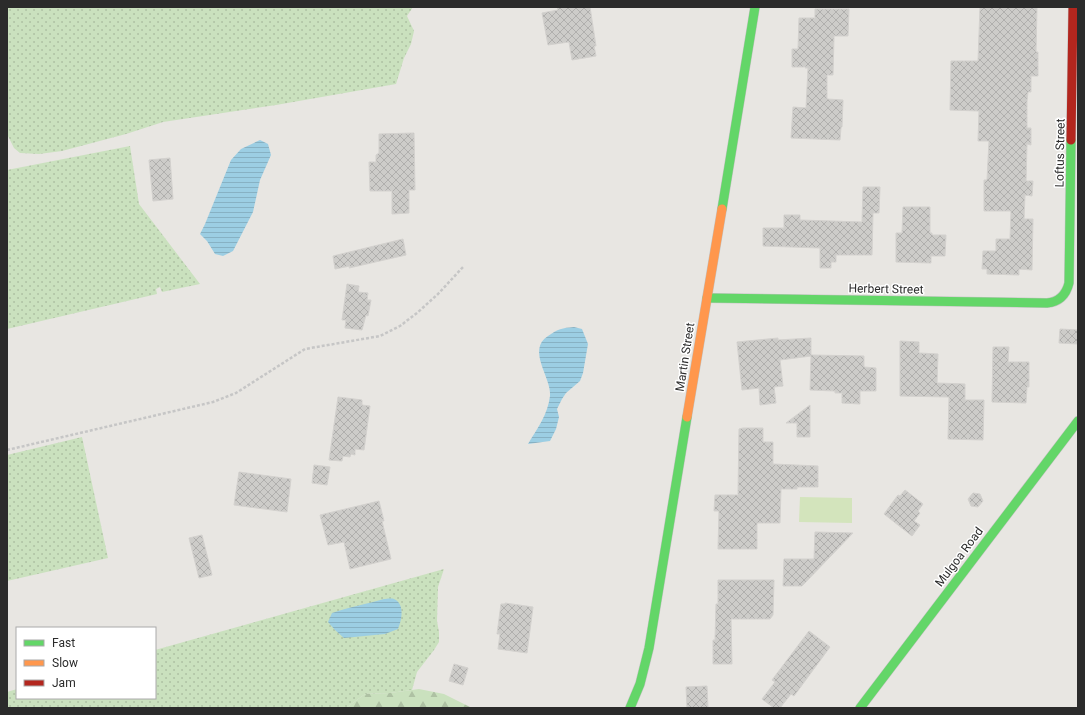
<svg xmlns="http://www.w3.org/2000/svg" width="1085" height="715" font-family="Roboto,sans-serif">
<defs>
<pattern id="grass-dots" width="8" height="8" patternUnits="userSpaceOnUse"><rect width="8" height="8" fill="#cae1be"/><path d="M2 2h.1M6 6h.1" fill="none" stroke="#aec1a3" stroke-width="1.8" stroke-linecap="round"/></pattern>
<pattern id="forest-firs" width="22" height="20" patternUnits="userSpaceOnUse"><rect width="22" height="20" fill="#cae1be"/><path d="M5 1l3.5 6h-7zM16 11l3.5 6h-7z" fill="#aec1a3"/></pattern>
<pattern id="water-rules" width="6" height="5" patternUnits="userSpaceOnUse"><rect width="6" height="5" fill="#9ccee3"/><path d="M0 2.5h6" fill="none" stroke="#87b1c3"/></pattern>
<pattern id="building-cross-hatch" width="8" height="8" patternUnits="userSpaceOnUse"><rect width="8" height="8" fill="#cdccc9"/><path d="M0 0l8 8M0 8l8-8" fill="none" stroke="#b0afad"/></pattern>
</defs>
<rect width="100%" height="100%" fill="#e8e6e2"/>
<g fill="url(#grass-dots)">
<path d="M7 7H413L407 16 414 31 411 44 404 58 396 84 276 105 163 122 126 134 62 151 39 154 20 153 14 148 7 134Z"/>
<path d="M130 146 139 204 200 284 162 292 160 287 156 289 157 294 7 329V170Z"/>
<path d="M82 437 108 558 7 581V455Z"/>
<path d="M444 569 438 587 437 621 439 632V642L434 650 417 672 412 690 390 693 365 694 346 708H7V692L17 689V698H155V650Z"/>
</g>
<path fill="url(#forest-firs)" d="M419 689 444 694 472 708H346L365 694 390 693Z"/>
<path fill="#d3e4bc" d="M800 497 852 498V523L799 522Z"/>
<g fill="url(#water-rules)">
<path d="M260 140 268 144 271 155 260 180 253 212 233 251 223 256 215 254 207 241 200 234 205 224 231 160 241 149Z"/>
<path d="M574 327 582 329 588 344 583 373 580 381 566 393 562 399 557 409 559 417 556 429 550 441 528 444C537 429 548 414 550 396 552 378 526 350 548 336 558 329 562 328 574 327Z"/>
<path d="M384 599C386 599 391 598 394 599 405 604 402 620 398 629L385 634 344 638 335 630 328 622 332 613C349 607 367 604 384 599Z"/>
</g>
<g fill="url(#building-cross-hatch)" stroke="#d3d1ce">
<path d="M557 7H590L596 46H594L596 56 572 60 569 42 548 45 542 13 558 10Z"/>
<path d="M980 7H1037L1036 52H1038V76H1031V92H1028L1027 101V128H1031V145L1027 144 1026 181H1033L1032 196 1025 195 1024 219H1033L1032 270 1019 269V275L987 274V269H982L983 251H996V239H1010L1011 211H984V180H987L989 141H978L979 111 950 110 951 61H978Z"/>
<path d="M815 9H849L848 36H834L833 75H827V99L843 100 842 127H841L840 140 791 138 793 107 806 108 808 68H805L806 67H792V49H798L799 18H815Z"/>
<path d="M414 133 415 190H409V213L392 214V191H370L369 162H376V155L379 153V134Z"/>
<path d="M170 158 173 199 153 201 149 160Z"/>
<path d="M863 187H880L879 213H873L872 255H836V262H831V268H820V248L763 246V228H784V215H800V220L862 222Z"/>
<path d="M903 207H930V233H932V235H946L945 256H931V263L896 262V233H902Z"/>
<path d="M403 239 406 255 349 268 350 266 335 269 333 256Z"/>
<path d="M347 284 359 286 358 292 368 293 367 300H371L368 316 366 315 362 330 345 328 346 320H342Z"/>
<path d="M1060 329 1078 330V344L1059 343Z"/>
<path d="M778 338V340L811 338V355L864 356V367L876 368V391H860V404L842 403V393H835V391L810 390 811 356 780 360 783 386 774 387 776 403 760 405 759 388 742 390 737 342Z"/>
<path d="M900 341 919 342V353L938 354 937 383 965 384V400H984L983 440 948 439 949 397 900 396Z"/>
<path d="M993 347H1009L1008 362H1029V387H1027L1026 403 992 402Z"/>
<path d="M338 397 362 400V405L370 406 364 450 355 449V455L351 454 350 457 343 456 342 461 329 460Z"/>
<path d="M810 405V437H797V423H786Z"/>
<path d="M743 428H763V442H773V464L818 466V487H797V489H781L780 523H757V549H718L719 511H714L715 495H738L739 429Z"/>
<path d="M314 465 330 467 327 485 312 483Z"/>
<path d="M239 472 291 479 287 512 234 505Z"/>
<path d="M905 490 923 504 918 511 920 513 914 521 920 525 912 536 884 514 898 495 900 496Z"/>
<path d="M973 493 980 494 983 501 978 507 971 506 968 499Z"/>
<path d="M379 501 384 521H382L391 559 350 569 344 542 328 545 320 515Z"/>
<path d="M815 532 853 533 802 586H783L784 559H814Z"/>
<path d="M202 535 212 575 199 578 189 538Z"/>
<path d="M718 580H774L773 615 770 619H731L732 664H713V640H715L716 604H718Z"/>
<path d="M505 603 533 607 527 653 498 649 500 634H497L501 604H505Z"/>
<path d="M809 631 830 647 794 696 791 694 780 708H774L762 699 775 682 772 680Z"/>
<path d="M454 664 468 668 463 685 449 681Z"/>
<path d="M707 686 708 708H687L686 687Z"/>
</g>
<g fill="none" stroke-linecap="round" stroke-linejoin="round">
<g stroke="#c2c2c1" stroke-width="10">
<g id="fast">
<path d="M722 209 755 7"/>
<path d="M707 298 1047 303C1059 302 1066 295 1069 283L1071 140"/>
<path d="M630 708 640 684 649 648 687 417"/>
<path d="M860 708 1078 421"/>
</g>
</g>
<g stroke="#c2c2c1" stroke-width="10">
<path id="slow" d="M687 417 722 209"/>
</g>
<g stroke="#c2c2c1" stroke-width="10">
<path id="jam" d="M1071 140 1073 7"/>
</g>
<path stroke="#c6c6c6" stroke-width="2.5" stroke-dasharray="3 2" stroke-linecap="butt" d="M7 450 213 402 236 393 305 349 380 336 400 326 417 313 438 294 463 267"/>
<use href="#fast" stroke="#63d668" stroke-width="9"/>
<use href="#slow" stroke="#ff974d" stroke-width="9"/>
<use href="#jam" stroke="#b3261e" stroke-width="9"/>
</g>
<g text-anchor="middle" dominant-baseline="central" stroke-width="3" stroke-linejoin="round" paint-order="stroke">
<g font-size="12" fill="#2b2b2b" stroke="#fff">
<text transform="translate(1060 153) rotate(-89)">Loftus Street</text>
<text transform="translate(886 289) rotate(1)">Herbert Street</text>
<text transform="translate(685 357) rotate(-81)">Martin Street</text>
<text transform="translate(959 557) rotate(-53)">Mulgoa Road</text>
</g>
</g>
<rect width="1085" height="715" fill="none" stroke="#2b2b2b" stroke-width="16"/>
<rect x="16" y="627" width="140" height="72" fill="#ffffff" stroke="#aaaaaa"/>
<rect x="24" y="640" width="20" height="6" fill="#63d668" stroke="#aaaaaa"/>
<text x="52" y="647" font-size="12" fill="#2b2b2b">Fast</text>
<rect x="24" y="660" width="20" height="6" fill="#ff974d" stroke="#aaaaaa"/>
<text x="52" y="667" font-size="12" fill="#2b2b2b">Slow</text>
<rect x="24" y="680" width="20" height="6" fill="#b3261e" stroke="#aaaaaa"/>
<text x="52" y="687" font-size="12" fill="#2b2b2b">Jam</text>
</svg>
